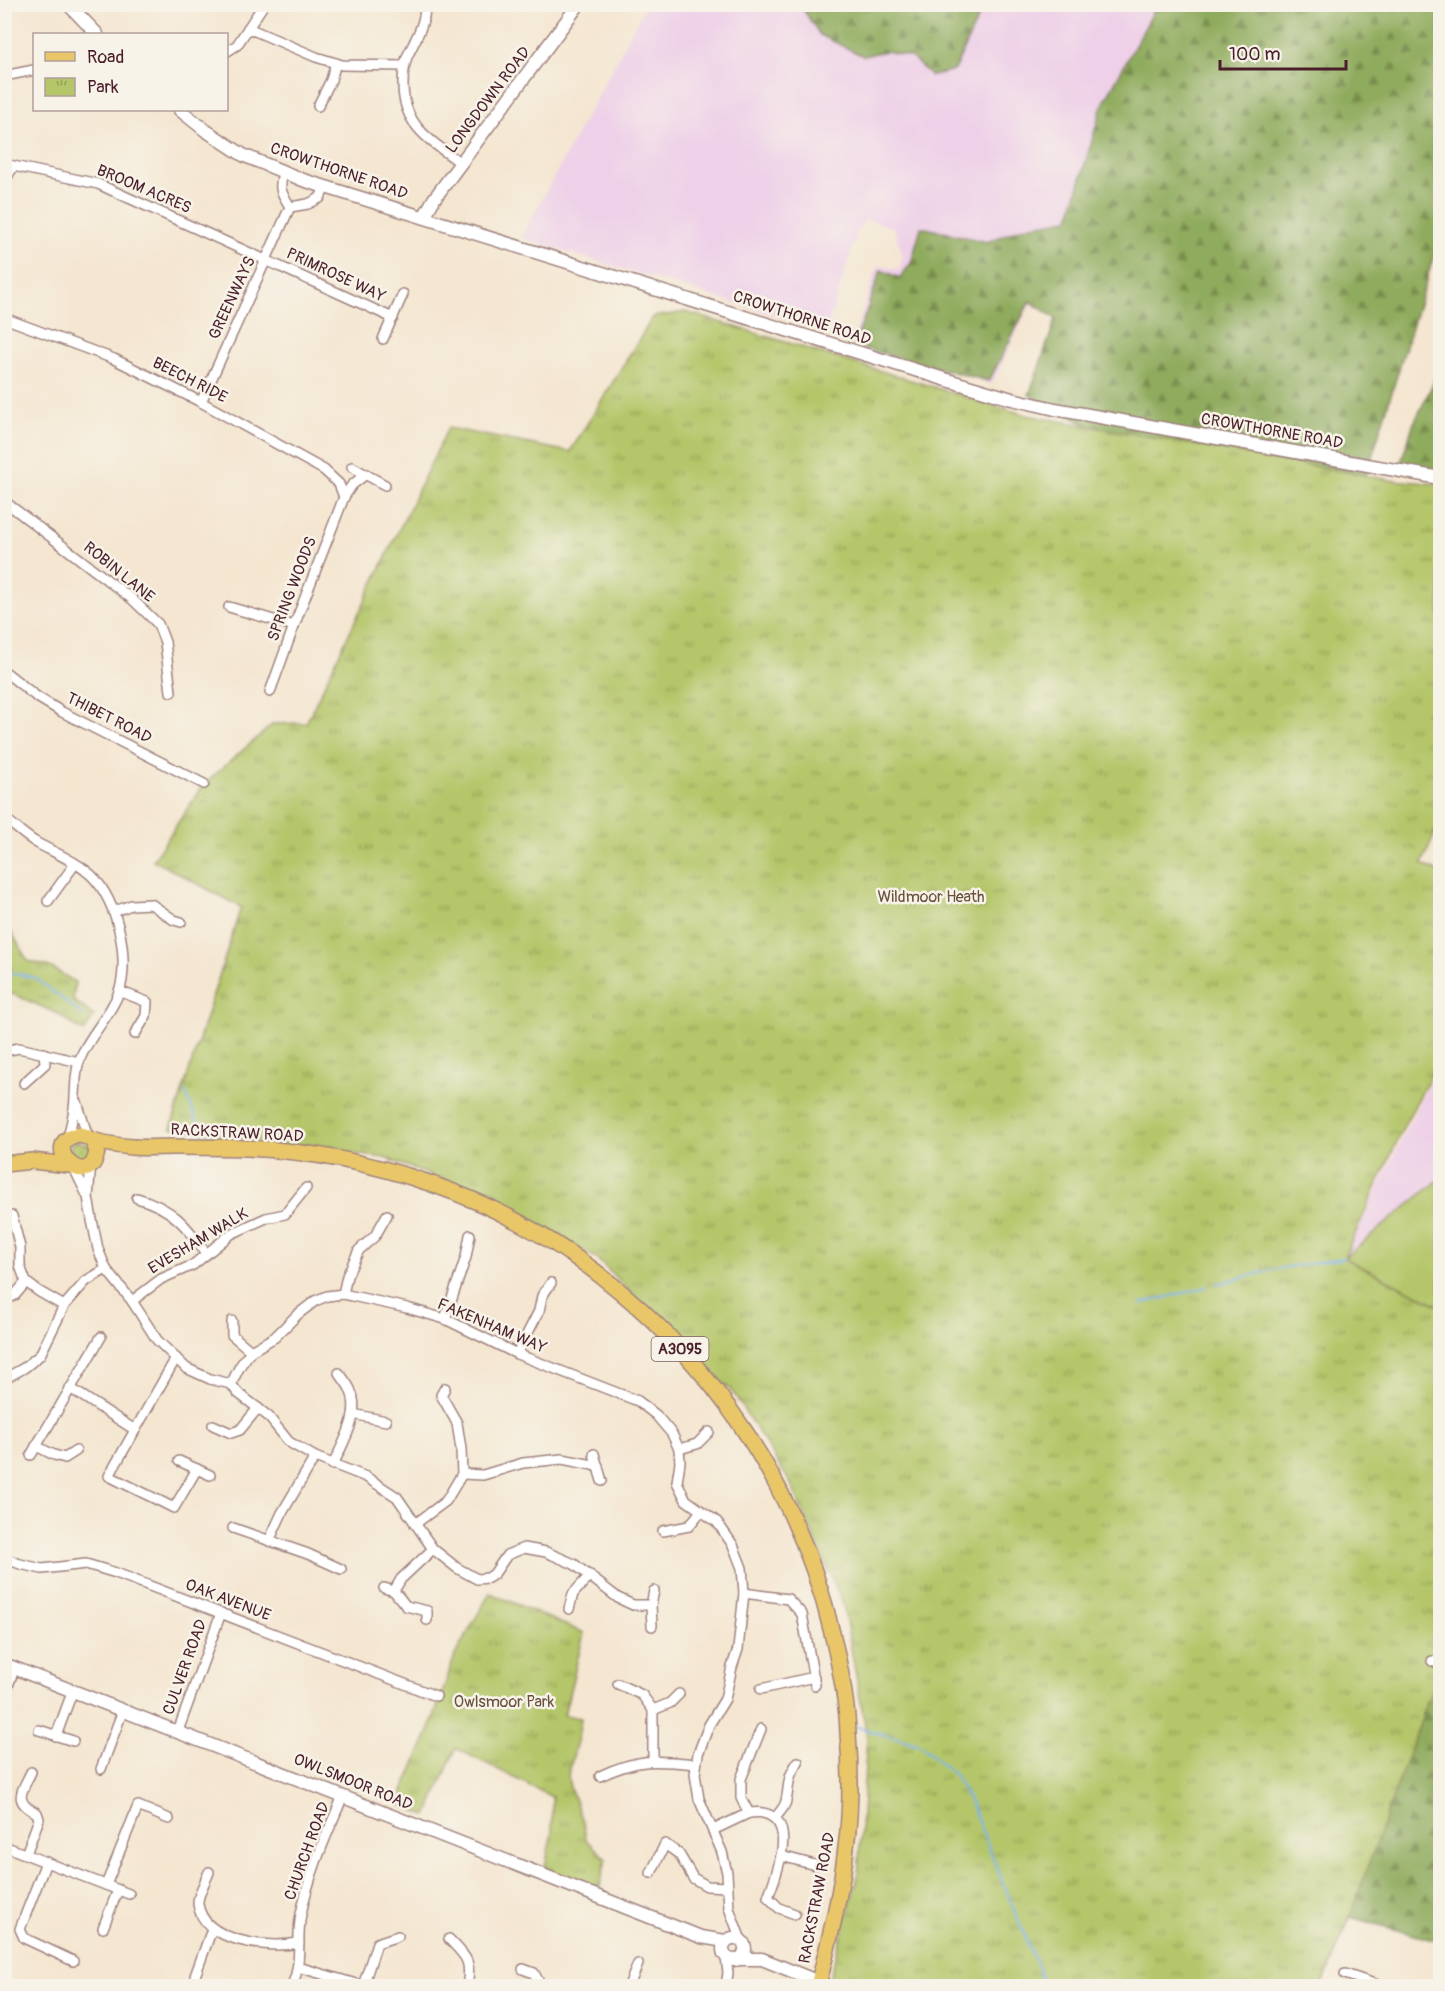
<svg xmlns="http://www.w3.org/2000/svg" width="1445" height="1991" font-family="Pangolin,sans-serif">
<defs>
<pattern id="grass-dots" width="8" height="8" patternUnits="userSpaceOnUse" patternTransform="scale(1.5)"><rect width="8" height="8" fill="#b4c669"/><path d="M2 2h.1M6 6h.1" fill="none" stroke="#94a057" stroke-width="1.8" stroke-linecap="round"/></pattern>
<pattern id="forest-firs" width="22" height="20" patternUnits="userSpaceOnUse" patternTransform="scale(1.5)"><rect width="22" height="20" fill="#8fab5d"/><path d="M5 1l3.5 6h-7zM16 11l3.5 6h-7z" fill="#778b4d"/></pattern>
<pattern id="park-tufts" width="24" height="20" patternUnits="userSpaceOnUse" patternTransform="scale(1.5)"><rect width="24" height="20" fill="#b4c669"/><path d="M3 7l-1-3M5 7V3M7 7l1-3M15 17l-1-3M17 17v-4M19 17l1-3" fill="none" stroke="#94a057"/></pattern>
</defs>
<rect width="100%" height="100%" fill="#f7f3e8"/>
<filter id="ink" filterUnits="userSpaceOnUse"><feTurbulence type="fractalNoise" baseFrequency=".0167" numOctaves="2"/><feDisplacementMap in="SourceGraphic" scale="12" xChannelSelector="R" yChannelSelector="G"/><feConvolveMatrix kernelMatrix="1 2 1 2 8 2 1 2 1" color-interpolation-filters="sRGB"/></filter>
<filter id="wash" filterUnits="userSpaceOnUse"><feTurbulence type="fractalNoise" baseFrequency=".008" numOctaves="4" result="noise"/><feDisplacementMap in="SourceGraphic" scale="24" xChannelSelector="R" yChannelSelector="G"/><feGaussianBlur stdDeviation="1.35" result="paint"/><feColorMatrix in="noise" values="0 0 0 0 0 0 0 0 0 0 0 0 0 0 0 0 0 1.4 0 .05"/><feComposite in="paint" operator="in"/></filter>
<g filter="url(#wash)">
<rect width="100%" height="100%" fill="#f4e6d0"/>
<g fill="#eed0e8">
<path d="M646 5H1161L1110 222 1052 316 1030 304 992 384 853 341 878 265 899 270 903 256 894 228 877 222 864 220 858 231 826 331 521 238Z"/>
<path d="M1440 1060V1305L1345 1257Z"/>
</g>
<path fill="url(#grass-dots)" stroke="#7f724a" stroke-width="1.5" d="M76 1141 91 1146 87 1161 78 1163 70 1151 71 1145Z"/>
<g fill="url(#forest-firs)" stroke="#6c6544" stroke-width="1.5">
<path d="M800 5H984L954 70 931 76 911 57 886 51 863 56 820 35Z"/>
<path d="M1157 5H1440V236L1281 751 1110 437 1029 395 1056 319 1030 301 989 381 854 346 881 270 900 278 911 263 921 227 987 242 1027 226 1069 219 1102 106Z"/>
<path d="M1440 369V473L1400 465 1413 425Z"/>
<path d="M1440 1664V1942L1350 1917 1322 1986Z"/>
</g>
<g fill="url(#park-tufts)" stroke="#7f724a" stroke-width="1.5">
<path d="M686 312 1026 415 1391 480 1440 484V822L1422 864 1440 873V1058L1405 1124 1344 1258 1440 1306V1667L1347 1924 1322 1986H827L858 1876 867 1736 843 1604 790 1482 734 1394 596 1258 496 1200 385 1158 271 1143 171 1128 241 907 153 860 204 784 273 724 306 723 448 428 570 452 653 317Z"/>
<path d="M4 919 28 961 50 967 75 982 73 1000 94 1016 84 1032 56 1013 13 994 5 998Z"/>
<path d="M490 1593 584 1633 564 1715 581 1718 578 1737 568 1776 570 1788 582 1819 586 1839 606 1859 599 1890 544 1871 552 1833V1797L456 1748 427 1816 398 1803 430 1729 455 1655Z"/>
</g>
<path fill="#b4c669" stroke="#7f724a" stroke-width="1.5" d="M1440 1179V1306L1344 1258Z"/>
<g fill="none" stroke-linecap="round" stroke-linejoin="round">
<g stroke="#7cb4ec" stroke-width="2">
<path d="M4 971 35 978 84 1016"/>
<path d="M185 1092 205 1140"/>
<path d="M1217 1284 1276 1269 1344 1258"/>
<path d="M1140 1304 1207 1287"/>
<path d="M854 1726 921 1745 955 1776 971 1804 1045 1986"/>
</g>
</g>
</g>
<g filter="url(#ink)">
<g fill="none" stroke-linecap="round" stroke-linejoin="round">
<g stroke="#9f827e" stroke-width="12">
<g id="minor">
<path d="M425 4C426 23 415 40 407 57 404 66 403 75 403 85 403 126 431 141 461 163"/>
<path d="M248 28 316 57 342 65 404 66"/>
<path d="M226 52 237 45 264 4"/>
<path d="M4 72 9 75 34 70"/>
<path d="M318 106 331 80 336 63"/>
<path d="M4 164 98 184 393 318"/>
<path d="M283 173C278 192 282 192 290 207"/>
<path d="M4 182 13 167"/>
<path d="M4 318 114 359 201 402 324 470 339 484 344 497"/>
<path d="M383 339 403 294"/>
<path d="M201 402 290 207 308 204 320 198 325 187"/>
<path d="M352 467 385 485"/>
<path d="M4 501 132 599 158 624 165 642 171 692"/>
<path d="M229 607 294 626"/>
<path d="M4 671 37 697 62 712 204 784"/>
<path d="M270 692 294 626 344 497 352 485 366 474"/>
<path d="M4 818C15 826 26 837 37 843 53 852 71 859 85 870 116 892 131 957 119 992 110 1017 89 1035 80 1059 75 1072 76 1083 75 1095 75 1110 71 1126 67 1141"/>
<path d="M48 901 75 864"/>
<path d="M113 912 131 905 151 904 174 920 181 922"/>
<path d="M119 991 147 1002 146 1016 135 1034"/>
<path d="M4 1051 19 1048 79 1062"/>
<path d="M24 1083 45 1064 44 1053"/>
<path d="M77 1102 88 1137"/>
<path d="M91 1164 88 1197 92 1220 98 1249 106 1269 132 1301 157 1340 186 1368 210 1379 231 1384 238 1393 268 1416 289 1442 315 1457 366 1477 397 1497 433 1549 457 1568 477 1579 488 1578 494 1574 507 1555 524 1548 546 1552 574 1564 618 1598 633 1605H651L654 1591"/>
<path d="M74 1168 87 1195"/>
<path d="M137 1198C172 1208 187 1225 206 1254"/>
<path d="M12 1216 20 1247V1266L26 1282 38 1291 64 1306"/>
<path d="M343 1294 347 1276 359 1250 375 1236 387 1215"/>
<path d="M4 1301 15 1295 26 1282"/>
<path d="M132 1301 161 1279 193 1265 231 1234 266 1218 285 1214 306 1188"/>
<path d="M445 1319 466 1257 470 1235"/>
<path d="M232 1321V1335L251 1351"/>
<path d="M517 1354 539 1311 542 1296 551 1283"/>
<path d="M176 1358 109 1476 174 1508 197 1469"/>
<path d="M4 1379 24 1368 40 1355 64 1306 86 1281 106 1269"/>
<path d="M231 1384 240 1366 251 1351 275 1337 297 1315 315 1301 327 1296 343 1294 407 1308 445 1319 517 1354 638 1401 656 1415 672 1434 679 1449 680 1462 677 1482 686 1500 717 1522 733 1545 742 1568 744 1593 738 1649 732 1667 725 1699 709 1725 698 1754 695 1774 699 1799 722 1852 727 1873 729 1908 741 1940"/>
<path d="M70 1388 135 1430"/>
<path d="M353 1414 386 1421"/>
<path d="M213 1425 231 1433 240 1430 258 1408"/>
<path d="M36 1446 54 1455 65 1458 76 1451"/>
<path d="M679 1449 697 1444 709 1432"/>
<path d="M594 1454 602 1481"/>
<path d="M31 1455 101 1337"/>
<path d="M179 1461 210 1475"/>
<path d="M333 1465C343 1442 362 1414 350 1389 347 1383 343 1378 339 1373"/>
<path d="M462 1474 483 1475 523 1463 562 1459 598 1466"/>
<path d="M415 1524 446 1501 462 1474 461 1449 457 1423 441 1395 445 1388"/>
<path d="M233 1528 308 1554 341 1569"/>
<path d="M663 1531 689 1526 701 1511"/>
<path d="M269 1541 282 1513 315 1457"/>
<path d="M4 1558 20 1564 42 1569 86 1564 116 1573 436 1696"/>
<path d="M384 1588 394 1591 406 1606 427 1611V1620"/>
<path d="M394 1591 401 1579 433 1549"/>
<path d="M744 1593 788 1599 802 1614 815 1685"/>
<path d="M651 1605 652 1626"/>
<path d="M569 1609 573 1594 590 1575"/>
<path d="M1432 1661 1440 1664"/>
<path d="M618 1684 642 1695 653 1710V1760"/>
<path d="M761 1689 814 1677"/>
<path d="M653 1710 670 1703 679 1694"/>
<path d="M761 1729 741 1779V1798L749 1813C753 1813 759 1812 763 1813 799 1820 776 1876 768 1897L779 1908 795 1914"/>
<path d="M39 1730 73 1741"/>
<path d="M178 1731 221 1613"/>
<path d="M56 1736 73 1690"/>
<path d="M101 1769 123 1710"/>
<path d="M600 1776C639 1758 655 1760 696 1764"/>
<path d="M775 1818C779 1813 785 1807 786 1801 790 1784 786 1779 798 1762"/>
<path d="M713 1830 749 1813"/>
<path d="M4 1846 129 1894"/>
<path d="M26 1854 39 1819 37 1813C12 1801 22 1792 31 1772"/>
<path d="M781 1856 815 1865"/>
<path d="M46 1862 20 1929 24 1938 73 1961"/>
<path d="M209 1872C206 1881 197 1895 198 1904 203 1942 268 1949 299 1943"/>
<path d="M651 1873 665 1844 679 1854 693 1878 707 1886 727 1887"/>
<path d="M106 1885 138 1806 169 1819"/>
<path d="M103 1928 118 1890"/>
<path d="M449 1939C466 1957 472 1960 467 1986"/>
<path d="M298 1967 363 1986 377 1943 398 1936"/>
<path d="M523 1969 534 1973 541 1986"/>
<path d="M1345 1974 1380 1986"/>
<path d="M195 1976 212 1929"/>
<path d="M292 1986C303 1961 296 1939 301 1914 309 1873 327 1834 343 1796"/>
<path d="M629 1986 638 1964"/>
<path d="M726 1986 728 1973 726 1958"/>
</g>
</g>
<g stroke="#9f827e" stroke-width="15">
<g id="tertiary">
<path d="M68 4 97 34"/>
<path d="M180 110 205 130 243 155 303 180 944 379 1012 399 1055 409 1440 478"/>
<path d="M424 217 434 199 579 4"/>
<path d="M4 1664 701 1937 725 1941"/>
<path d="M4 1692 13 1668"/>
<circle cx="734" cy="1949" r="11"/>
<path d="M740 1959H762L819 1982"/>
</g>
</g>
<g stroke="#9f827e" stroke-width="18">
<g id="primary">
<path d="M92 1140 97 1151C90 1197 35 1141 80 1135 84 1136 88 1138 92 1140 102 1143 121 1146 132 1147 145 1148 159 1147 173 1147 197 1147 222 1147 247 1148 310 1151 372 1163 432 1184 631 1253 785 1430 832 1633 840 1666 847 1700 848 1733 851 1771 851 1810 846 1848 841 1894 829 1941 818 1986"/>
<path d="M4 1164 32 1161 69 1165"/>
</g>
</g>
<use href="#minor" stroke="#fff" stroke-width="9"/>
<use href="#tertiary" stroke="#fff" stroke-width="12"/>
<use href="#primary" stroke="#e9c769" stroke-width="15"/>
</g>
</g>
<g text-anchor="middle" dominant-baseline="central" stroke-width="5" stroke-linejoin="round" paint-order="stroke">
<rect fill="#f7f3e8" stroke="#7e5f64" stroke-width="1.5" x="651.5" y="1337" width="57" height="24" rx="4.5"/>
<g font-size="15" font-weight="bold" fill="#4a1f2b">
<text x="680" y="1349">A3095</text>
</g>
<g font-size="16" fill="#4a1f2b" stroke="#f7f3e8">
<text transform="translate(488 100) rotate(-53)">LONGDOWN ROAD</text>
<text transform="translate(339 171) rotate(19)">CROWTHORNE ROAD</text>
<text transform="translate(144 189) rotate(23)">BROOM ACRES</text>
<text transform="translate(336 275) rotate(25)">PRIMROSE WAY</text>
<text transform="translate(232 298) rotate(-65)">GREENWAYS</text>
<text transform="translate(802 318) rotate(18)">CROWTHORNE ROAD</text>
<text transform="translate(190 380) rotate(27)">BEECH RIDE</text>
<text transform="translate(1272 431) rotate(10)">CROWTHORNE ROAD</text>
<text transform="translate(119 572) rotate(39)">ROBIN LANE</text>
<text transform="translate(292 589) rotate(-69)">SPRING WOODS</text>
<text transform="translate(109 718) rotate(27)">THIBET ROAD</text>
<text transform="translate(237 1133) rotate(3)">RACKSTRAW ROAD</text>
<text transform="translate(198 1241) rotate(-31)">EVESHAM WALK</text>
<text transform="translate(492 1326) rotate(23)">FAKENHAM WAY</text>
<text transform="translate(228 1600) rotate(21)">OAK AVENUE</text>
<text transform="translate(185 1667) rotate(-70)">CULVER ROAD</text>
<text transform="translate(353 1782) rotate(22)">OWLSMOOR ROAD</text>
<text transform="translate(307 1851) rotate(-70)">CHURCH ROAD</text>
<text transform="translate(817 1898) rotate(-79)">RACKSTRAW ROAD</text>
</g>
<g font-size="16" fill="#6a513e" stroke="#f7f3e8">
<text x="931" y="897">Wildmoor Heath</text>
<text x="504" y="1702">Owlsmoor Park</text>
</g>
</g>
<rect width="1445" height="1991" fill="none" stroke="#f7f3e8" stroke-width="24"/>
<rect x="33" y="33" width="195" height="78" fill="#f7f3e8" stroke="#b29e9c" stroke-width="1.5"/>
<rect x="45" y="52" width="30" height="9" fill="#e9c769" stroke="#b29e9c" stroke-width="1.5"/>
<text x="87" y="63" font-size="18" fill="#4a1f2b">Road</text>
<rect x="45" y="78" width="30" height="18" fill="url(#park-tufts)" stroke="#b29e9c" stroke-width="1.5"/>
<text x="87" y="93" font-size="18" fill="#4a1f2b">Park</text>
<path d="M1220 60v9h126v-9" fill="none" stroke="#4a1f2b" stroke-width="3"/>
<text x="1229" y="60" font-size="18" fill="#4a1f2b" stroke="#f7f3e8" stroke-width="4.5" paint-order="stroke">100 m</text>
</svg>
